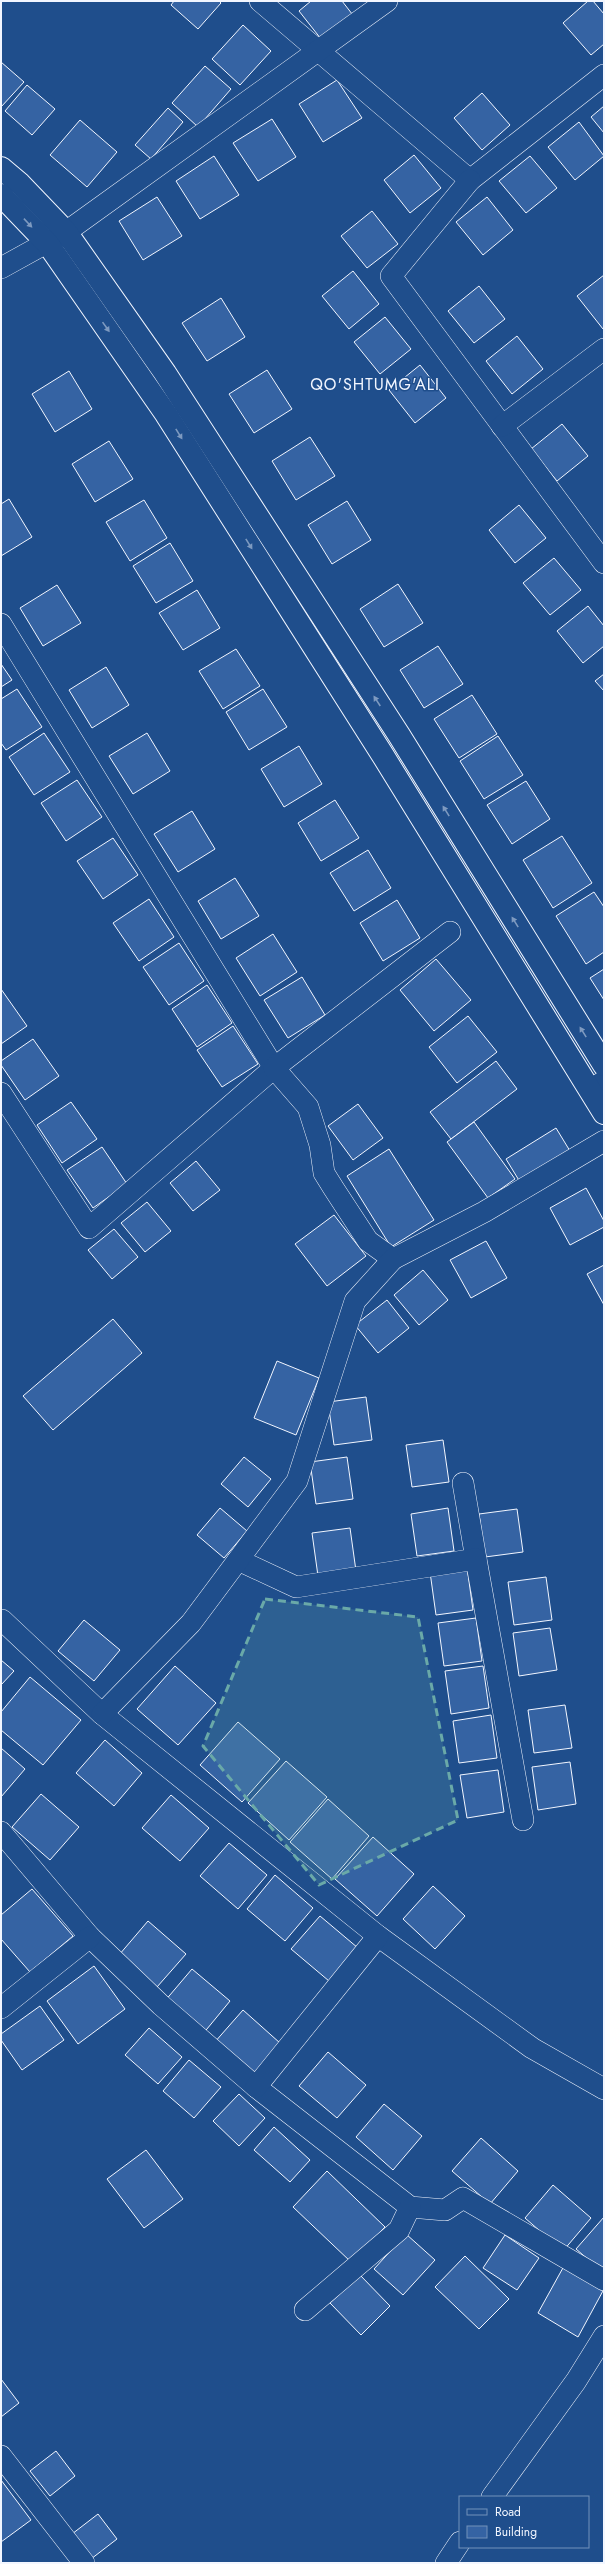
<svg xmlns="http://www.w3.org/2000/svg" width="605" height="2564" font-family="Jost,sans-serif">
<rect width="100%" height="100%" fill="#1f4e8c"/>
<g fill="#3563a3" stroke="#f2f6ff">
<path d="M174 1H219L221 3 198 29 171 5Z"/>
<path d="M311 1H342L356 19 325 44 299 11Z"/>
<path d="M588 1H593L604 14V44L591 55 563 23Z"/>
<path d="M243 25 271 51 240 85 212 59Z"/>
<path d="M1 62 24 82 1 107Z"/>
<path d="M205 66 231 89 198 127 172 103Z"/>
<path d="M337 80 362 118 323 142 299 104Z"/>
<path d="M27 85 55 109 32 135 5 111Z"/>
<path d="M482 93 510 125 482 150 454 118Z"/>
<path d="M604 106V133L591 117Z"/>
<path d="M168 108 183 122 151 159 135 145Z"/>
<path d="M272 119 296 157 258 181 233 143Z"/>
<path d="M80 120 117 152 87 187 50 155Z"/>
<path d="M579 122 604 156 575 180 548 147Z"/>
<path d="M414 155 441 188 410 213 384 180Z"/>
<path d="M214 156 239 195 200 219 176 181Z"/>
<path d="M530 156 557 188 526 213 499 181Z"/>
<path d="M157 197 182 236 143 260 119 221Z"/>
<path d="M487 197 513 230 483 255 456 222Z"/>
<path d="M372 211 398 244 367 268 341 236Z"/>
<path d="M353 271 379 304 349 329 322 296Z"/>
<path d="M604 275V328L603 329 577 296Z"/>
<path d="M479 286 505 319 474 343 448 311Z"/>
<path d="M221 298 245 337 207 361 182 323Z"/>
<path d="M385 317 411 349 380 374 354 342Z"/>
<path d="M517 336 543 369 512 394 486 361Z"/>
<path d="M420 365 446 398 415 423 389 390Z"/>
<path d="M267 370 292 409 254 433 229 394Z"/>
<path d="M69 371 92 409 55 432 32 394Z"/>
<path d="M562 424 588 456 557 481 531 449Z"/>
<path d="M310 437 335 476 296 500 272 461Z"/>
<path d="M109 441 133 479 95 502 72 464Z"/>
<path d="M9 499 32 537 1 556V504Z"/>
<path d="M144 500 167 538 130 561 106 522Z"/>
<path d="M347 501 371 540 332 564 308 525Z"/>
<path d="M519 505 546 538 515 563 489 530Z"/>
<path d="M170 543 193 581 156 603 133 566Z"/>
<path d="M554 558 581 590 550 615 523 583Z"/>
<path d="M398 584 423 623 384 647 360 609Z"/>
<path d="M57 585 81 623 43 646 20 608Z"/>
<path d="M197 590 220 628 183 650 159 613Z"/>
<path d="M588 606 604 626V646L583 663 557 631Z"/>
<path d="M438 646 463 684 424 708 400 670Z"/>
<path d="M236 649 260 686 223 709 199 671Z"/>
<path d="M1 664 12 680 1 687Z"/>
<path d="M106 667 129 705 92 728 69 690Z"/>
<path d="M604 674V691L595 681Z"/>
<path d="M17 689 42 727 6 750 1 743V699Z"/>
<path d="M263 689 287 727 249 750 226 712Z"/>
<path d="M472 695 497 734 459 758 434 719Z"/>
<path d="M44 733 70 772 34 795 9 757Z"/>
<path d="M147 733 170 771 133 794 109 756Z"/>
<path d="M498 736 523 775 484 799 460 761Z"/>
<path d="M299 746 322 784 284 807 261 769Z"/>
<path d="M77 780 102 817 66 841 41 803Z"/>
<path d="M526 781 550 819 512 844 487 805Z"/>
<path d="M335 800 359 838 321 861 298 823Z"/>
<path d="M192 811 215 849 178 872 154 834Z"/>
<path d="M562 836 592 883 553 908 523 860Z"/>
<path d="M113 838 138 875 103 899 77 861Z"/>
<path d="M368 850 391 888 354 911 330 873Z"/>
<path d="M235 878 259 916 221 939 198 901Z"/>
<path d="M594 892 604 907V952L586 964 556 916Z"/>
<path d="M149 899 174 937 139 961 113 923Z"/>
<path d="M397 900 420 938 383 961 360 923Z"/>
<path d="M273 934 297 972 260 996 236 958Z"/>
<path d="M179 943 204 981 169 1005 143 967Z"/>
<path d="M436 959 471 1000 434 1031 400 990Z"/>
<path d="M604 969V1000L590 978Z"/>
<path d="M302 977 325 1015 288 1038 264 1000Z"/>
<path d="M207 985 232 1023 197 1047 172 1009Z"/>
<path d="M1 989 27 1026 1 1044Z"/>
<path d="M468 1016 497 1052 457 1083 429 1047Z"/>
<path d="M233 1026 258 1064 222 1087 197 1050Z"/>
<path d="M33 1039 59 1076 25 1100 1 1065V1061Z"/>
<path d="M496 1061 517 1089 451 1139 430 1112Z"/>
<path d="M71 1102 97 1139 62 1163 37 1125Z"/>
<path d="M358 1104 383 1138 353 1160 328 1126Z"/>
<path d="M474 1122 515 1179 488 1198 447 1142Z"/>
<path d="M556 1128 570 1151 520 1182 506 1159Z"/>
<path d="M102 1147 127 1184 93 1208 67 1170Z"/>
<path d="M389 1149 434 1220 391 1247 347 1176Z"/>
<path d="M196 1161 220 1190 193 1211 170 1183Z"/>
<path d="M586 1188 604 1221V1227L570 1245 550 1208Z"/>
<path d="M147 1202 171 1231 145 1252 121 1223Z"/>
<path d="M334 1215 366 1256 327 1286 295 1244Z"/>
<path d="M114 1229 138 1257 112 1279 88 1250Z"/>
<path d="M486 1241 507 1278 471 1298 450 1260Z"/>
<path d="M604 1265V1305L587 1274Z"/>
<path d="M423 1270 448 1300 419 1325 394 1295Z"/>
<path d="M387 1300 409 1328 378 1353 355 1325Z"/>
<path d="M113 1319 142 1353 53 1430 23 1396Z"/>
<path d="M277 1361 319 1378 296 1435 254 1418Z"/>
<path d="M366 1397 372 1440 334 1445 328 1402Z"/>
<path d="M443 1440 449 1482 412 1487 406 1445Z"/>
<path d="M244 1457 271 1479 248 1507 221 1484Z"/>
<path d="M347 1457 353 1499 316 1504 310 1462Z"/>
<path d="M220 1508 247 1531 224 1558 197 1535Z"/>
<path d="M448 1508 454 1551 417 1556 411 1514Z"/>
<path d="M517 1509 523 1552 485 1557 479 1514Z"/>
<path d="M350 1528 356 1571 318 1576 312 1533Z"/>
<path d="M467 1567 473 1610 436 1615 430 1572Z"/>
<path d="M546 1577 552 1620 514 1625 508 1582Z"/>
<path d="M476 1618 482 1661 444 1666 438 1623Z"/>
<path d="M84 1620 120 1650 94 1681 58 1651Z"/>
<path d="M550 1628 557 1670 519 1676 513 1633Z"/>
<path d="M1 1660 14 1671 1 1685Z"/>
<path d="M175 1666 216 1703 178 1745 137 1709Z"/>
<path d="M483 1666 489 1708 451 1714 445 1671Z"/>
<path d="M30 1677 81 1720 43 1765 1 1730V1712Z"/>
<path d="M565 1705 572 1748 534 1753 528 1710Z"/>
<path d="M491 1715 497 1758 459 1763 453 1721Z"/>
<path d="M238 1722 280 1759 242 1802 200 1765Z"/>
<path d="M105 1740 142 1773 114 1806 76 1773Z"/>
<path d="M1 1748 25 1769 1 1797Z"/>
<path d="M286 1761 327 1797 289 1840 248 1803Z"/>
<path d="M570 1762 576 1804 538 1810 532 1767Z"/>
<path d="M498 1770 504 1812 467 1818 460 1775Z"/>
<path d="M41 1794 79 1827 50 1860 12 1827Z"/>
<path d="M171 1795 209 1828 180 1861 142 1828Z"/>
<path d="M328 1799 369 1836 332 1879 290 1842Z"/>
<path d="M373 1837 414 1874 377 1916 335 1879Z"/>
<path d="M229 1843 267 1875 238 1909 200 1876Z"/>
<path d="M275 1875 313 1908 285 1941 247 1909Z"/>
<path d="M433 1886 465 1916 435 1949 403 1919Z"/>
<path d="M32 1889 73 1936 30 1972 1 1939V1915Z"/>
<path d="M320 1916 358 1948 329 1981 291 1949Z"/>
<path d="M148 1921 186 1954 157 1987 119 1955Z"/>
<path d="M94 1966 125 2009 78 2044 47 2001Z"/>
<path d="M192 1969 230 2001 202 2035 164 2002Z"/>
<path d="M40 2006 64 2040 22 2070 1 2040V2034Z"/>
<path d="M243 2010 280 2043 252 2076 214 2043Z"/>
<path d="M149 2028 182 2057 158 2084 125 2055Z"/>
<path d="M328 2052 366 2085 337 2118 299 2086Z"/>
<path d="M189 2060 221 2087 194 2118 163 2091Z"/>
<path d="M239 2094 265 2118 239 2146 213 2121Z"/>
<path d="M384 2104 422 2136 393 2170 356 2137Z"/>
<path d="M274 2127 310 2160 290 2182 254 2150Z"/>
<path d="M481 2138 518 2171 490 2204 452 2171Z"/>
<path d="M146 2150 183 2199 144 2228 107 2179Z"/>
<path d="M327 2171 385 2227 351 2262 293 2207Z"/>
<path d="M553 2185 591 2218 563 2251 525 2218Z"/>
<path d="M604 2217V2273L576 2249Z"/>
<path d="M406 2234 435 2260 403 2295 374 2269Z"/>
<path d="M505 2235 539 2258 517 2290 483 2268Z"/>
<path d="M465 2256 509 2299 479 2329 435 2287Z"/>
<path d="M564 2266 604 2289 578 2337 538 2313Z"/>
<path d="M360 2275 390 2306 361 2335 330 2303Z"/>
<path d="M1 2379 19 2403 1 2417Z"/>
<path d="M56 2451 75 2476 50 2496 30 2471Z"/>
<path d="M1 2480 31 2520 1 2542Z"/>
<path d="M98 2514 117 2539 91 2559 72 2534Z"/>
</g>
<g fill="none" stroke-linecap="round" stroke-linejoin="round">
<g stroke="#f2f6ff" stroke-width="22">
<g id="minor">
<path d="M260 1 470 180 604 75"/>
<path d="M470 180 391 276 604 563"/>
<path d="M1 268 66 232 387 1"/>
<path d="M502 426 604 349"/>
<path d="M1 624 274 1068 89 1228 1 1093"/>
<path d="M590 1090 604 1081"/>
<path d="M393 1259 368 1241 334 1189 324 1173 320 1145 308 1107 274 1068 450 932"/>
<path d="M463 1483 476 1559"/>
<path d="M238 1560 296 1587 476 1559 523 1820"/>
<path d="M2 1620 102 1714 378 1936 532 2048 604 2089"/>
<path d="M102 1714 191 1623 297 1481 355 1301 393 1259 484 1212 604 1141"/>
<path d="M1 1832 90 1937 161 2005 256 2087 410 2207 445 2210 463 2198 604 2280"/>
<path d="M1 2008 90 1937"/>
<path d="M256 2087 378 1936"/>
<path d="M305 2310 399 2230 410 2207"/>
<path d="M1 2456 84 2563"/>
<path d="M492 2497 576 2381 604 2336"/>
<path d="M446 2563 460 2542"/>
</g>
</g>
<g stroke="#f2f6ff" stroke-width="24">
<g id="major">
<path d="M1 168 20 184 66 232 165 373 399 735 604 1065"/>
<path d="M1 195 48 244 166 414 382 754 604 1113"/>
</g>
</g>
<use href="#minor" stroke="#1f4e8c" stroke-width="21"/>
<use href="#major" stroke="#1f4e8c" stroke-width="22"/>
</g>
<defs><path id="oneway-solid" d="M-6-.8H1V-3.2L6.5 0L1 3.2V.8H-6Z"/></defs>
<g fill="#7e9ac0">
<use href="#oneway-solid" transform="translate(28 223) rotate(47)"/>
<use href="#oneway-solid" transform="translate(106 327) rotate(55)"/>
<use href="#oneway-solid" transform="translate(179 434) rotate(58)"/>
<use href="#oneway-solid" transform="translate(249 544) rotate(58)"/>
<use href="#oneway-solid" transform="translate(377 701) rotate(-123)"/>
<use href="#oneway-solid" transform="translate(446 811) rotate(-122)"/>
<use href="#oneway-solid" transform="translate(515 922) rotate(-122)"/>
<use href="#oneway-solid" transform="translate(583 1032) rotate(-122)"/>
</g>
<path fill="#6aa9a8" fill-opacity="0.2" stroke="#6aa9a8" stroke-width="3" stroke-dasharray="8 5" stroke-linejoin="round" d="M265 1599 418 1617 458 1820 319 1885 203 1746Z"/>
<g text-anchor="middle" dominant-baseline="central" stroke-width="3" stroke-linejoin="round" paint-order="stroke">
<g font-size="16" letter-spacing="1" fill="#f2f6ff" stroke="#1f4e8c">
<text x="375" y="384">QO'SHTUMG'ALI</text>
</g>
</g>
<rect width="605" height="2564" fill="none" stroke="#f2f6ff" stroke-width="4"/>
<rect x="459" y="2496" width="130" height="52" fill="#1f4e8c" stroke="#7391ba"/>
<rect x="467" y="2509" width="20" height="6" fill="#1f4e8c" stroke="#7391ba"/>
<text x="495" y="2516" font-size="12" fill="#f2f6ff">Road</text>
<rect x="467" y="2526" width="20" height="12" fill="#3563a3" stroke="#7391ba"/>
<text x="495" y="2536" font-size="12" fill="#f2f6ff">Building</text>
</svg>
